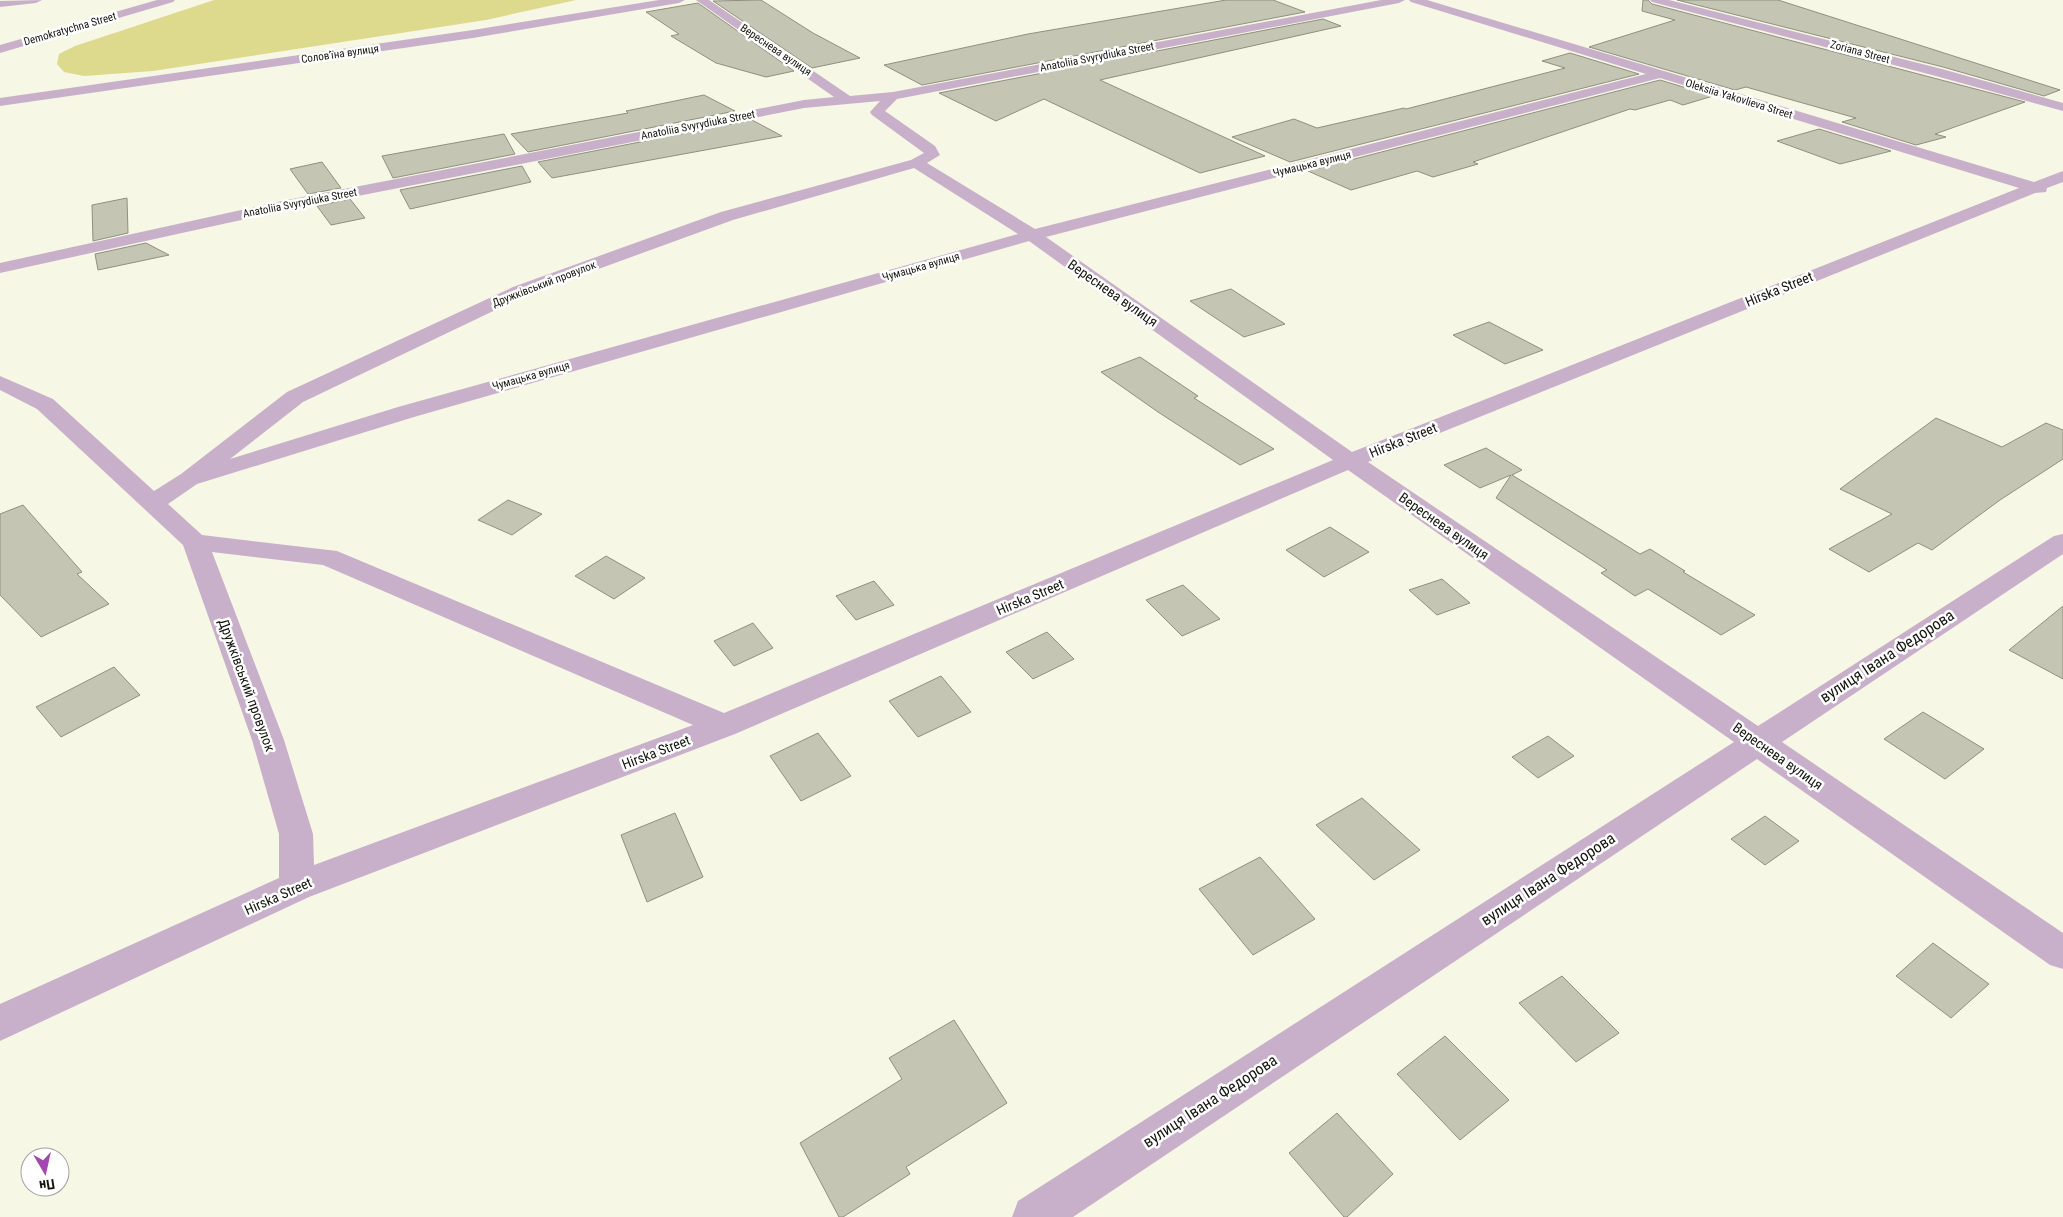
<svg xmlns="http://www.w3.org/2000/svg" width="2063" height="1217" font-family="'Roboto Condensed',sans-serif">
<rect width="100%" height="100%" fill="#f7f7e5"/>
<path fill="#ddda8e" d="M214 0H576L486 20 153 71 84 76 64 72 57 64 59 54 75 46Z"/>
<g fill="#c5c5b4" stroke="#909080">
<path d="M761 0 813 33 860 58 812 68 713 1Z"/>
<path d="M1226 0H1273L1305 12 922 85 884 65 1028 34Z"/>
<path d="M1643 0H1648L1652 4 2025 102 1935 134 1946 137 1916 145 1842 122 1856 118 1746 87 1735 90 1589 47 1675 20 1642 11Z"/>
<path d="M1677 0H1778L2060 90 2044 96 1943 67Z"/>
<path d="M698 3 794 71 766 77 716 63 671 36 679 34 646 12Z"/>
<path d="M1323 19 1341 26 1100 80 1265 156 1200 173 1044 99 996 121 939 93Z"/>
<path d="M1570 53 1639 74 1290 162 1232 137 1294 119 1317 128 1404 108 1406 109 1565 68 1542 61Z"/>
<path d="M1660 80 1713 96 1683 105 1670 100 1635 110 1630 109 1473 162 1478 164 1433 177 1417 171 1351 190 1308 171Z"/>
<path d="M704 95 735 111 528 152 511 134 628 113 626 111Z"/>
<path d="M752 120 782 136 552 178 538 162Z"/>
<path d="M1819 129 1891 151 1840 164 1777 141Z"/>
<path d="M504 134 515 154 393 178 382 156Z"/>
<path d="M322 162 341 188 308 194 290 169Z"/>
<path d="M522 166 531 182 410 209 400 190Z"/>
<path d="M127 198 128 233 93 241 92 205Z"/>
<path d="M350 199 365 218 331 225 317 206Z"/>
<path d="M146 243 169 255 98 270 95 254Z"/>
<path d="M1231 289 1285 324 1244 337 1190 301Z"/>
<path d="M1489 322 1543 350 1505 364 1453 335Z"/>
<path d="M1140 357 1198 396 1194 398 1274 449 1240 465 1158 412 1101 372Z"/>
<path d="M1936 418 2002 447 2046 423 2063 430V459L2000 500 1932 550 1918 543 1869 572 1829 549 1892 514 1840 489Z"/>
<path d="M1486 448 1522 470 1512 475 1640 554 1650 549 1685 571 1683 572 1755 615 1721 635 1648 589 1635 596 1601 573 1607 570 1496 498 1511 475 1480 488 1444 465Z"/>
<path d="M508 500 542 514 512 535 478 520Z"/>
<path d="M23 505 82 572 77 574 109 604 41 637 0 595V514Z"/>
<path d="M1330 527 1369 552 1324 577 1286 550Z"/>
<path d="M606 556 645 578 614 599 575 576Z"/>
<path d="M1442 579 1470 603 1437 615 1409 590Z"/>
<path d="M874 581 894 605 856 620 836 596Z"/>
<path d="M1183 585 1220 619 1182 636 1146 600Z"/>
<path d="M2063 606V679L2009 650Z"/>
<path d="M753 623 773 648 734 666 714 641Z"/>
<path d="M1047 632 1074 659 1033 679 1006 652Z"/>
<path d="M114 667 140 695 61 737 36 707Z"/>
<path d="M941 676 971 712 918 737 889 701Z"/>
<path d="M1923 712 1984 749 1945 779 1884 739Z"/>
<path d="M818 733 851 776 801 801 770 756Z"/>
<path d="M1548 736 1574 756 1538 778 1512 757Z"/>
<path d="M1362 798 1420 850 1374 880 1316 825Z"/>
<path d="M675 813 703 877 647 902 621 835Z"/>
<path d="M1765 816 1799 841 1765 865 1731 839Z"/>
<path d="M1260 857 1315 919 1253 955 1199 889Z"/>
<path d="M1933 943 1989 984 1951 1018 1896 976Z"/>
<path d="M1562 976 1619 1033 1576 1062 1519 1003Z"/>
<path d="M954 1020 1007 1103 906 1167 910 1174 843 1217H839L800 1143 902 1079 889 1058Z"/>
<path d="M1445 1036 1509 1100 1460 1140 1397 1074Z"/>
<path d="M1337 1113 1393 1174 1347 1217H1344L1289 1153Z"/>
</g>
<g fill="none" stroke-linecap="round" stroke-linejoin="round">
<g fill="#c8b0ca" fill-rule="evenodd">
<path d="M42 0 36 3 0 7V1Z"/>
<path d="M157 0H175L173 2 0 53V45Z"/>
<path d="M659 0H685L679 3 473 38 0 106V98L473 30Z"/>
<path d="M696 0H709L850 96 893 92 1381 0H1405L1399 3 897 99 885 111 935 146 940 155 927 163 1035 229 1646 74 1411 2 1409 0H1427L2034 182 2063 171V182L2047 188 2046 192 2035 193 1368 462 1758 726 2054 536 2063 534V554L1782 742 2063 933V969L2050 965 1757 759 1073 1217H1012L1018 1201 1734 742 1348 470 735 734 309 897 0 1041V1004L279 878V834L252 740 183 545 37 409 0 390V376L53 399 154 491 181 474 287 392 513 287 721 212 911 160 924 153 872 115 870 112 880 101 804 108 282 211 0 273V263L282 201 804 100 834 97ZM1660 78 2019 188 1352 452 1046 237ZM914 168 1018 234 398 407 230 459 303 402 527 295 733 220ZM1029 241 1333 460 724 713 337 551 202 535 168 504 197 484 414 417ZM212 552 323 565 693 725 314 865 313 834 284 740Z"/>
<path d="M1650 0H1669L1942 69 2063 103V111L1932 75 1652 2Z"/>
</g>
</g>
<g text-anchor="middle" dominant-baseline="central" stroke-width="5" stroke-linejoin="round" paint-order="stroke">
<g font-size="11" fill="#15150f" stroke="#fff">
<text transform="translate(70 29) rotate(-16)">Demokratychna Street</text>
<text transform="translate(776 50) rotate(34)">Вереснева вулиця</text>
<text transform="translate(1860 52) rotate(15)">Zoriana Street</text>
<text transform="translate(340 54) rotate(-8)">Солов'їна вулиця</text>
<text transform="translate(1097 57) rotate(-11)">Anatoliia Svyrydiuka Street</text>
<text transform="translate(1739 99) rotate(17)">Oleksiia Yakovlieva Street</text>
<text transform="translate(698 125) rotate(-11)">Anatoliia Svyrydiuka Street</text>
<text transform="translate(1312 164) rotate(-14)">Чумацька вулиця</text>
<text transform="translate(300 203) rotate(-11)">Anatoliia Svyrydiuka Street</text>
<text transform="translate(921 267) rotate(-16)">Чумацька вулиця</text>
<text transform="translate(544 284) rotate(-21)">Дружківський провулок</text>
<text transform="translate(531 376) rotate(-16)">Чумацька вулиця</text>
</g>
<g font-size="14" fill="#15150f" stroke="#fff">
<text transform="translate(1779 289) rotate(-22)">Hirska Street</text>
<text transform="translate(1113 293) rotate(35)">Вереснева вулиця</text>
<text transform="translate(1403 440) rotate(-22)">Hirska Street</text>
<text transform="translate(1444 526) rotate(35)">Вереснева вулиця</text>
<text transform="translate(1030 597) rotate(-23)">Hirska Street</text>
<text transform="translate(247 685) rotate(70)">Дружківський провулок</text>
<text transform="translate(656 752) rotate(-21)">Hirska Street</text>
<text transform="translate(1778 756) rotate(35)">Вереснева вулиця</text>
<text transform="translate(278 896) rotate(-24)">Hirska Street</text>
</g>
<g font-size="16" fill="#15150f" stroke="#fff">
<text transform="translate(1887 656) rotate(-33)">вулиця Івана Федорова</text>
<text transform="translate(1548 879) rotate(-33)">вулиця Івана Федорова</text>
<text transform="translate(1210 1101) rotate(-33)">вулиця Івана Федорова</text>
</g>
</g>
<g transform="translate(45 1172) rotate(171)"><circle r="24" fill="#ffffff" stroke="#a1a19f"/>
<path d="M0-4L9 19L0 12L-9 19Z" fill="#a446af"/>
<text y="-8" font-size="14" font-weight="bold" text-anchor="middle" fill="#15150f">Пн</text>
</g>
</svg>
